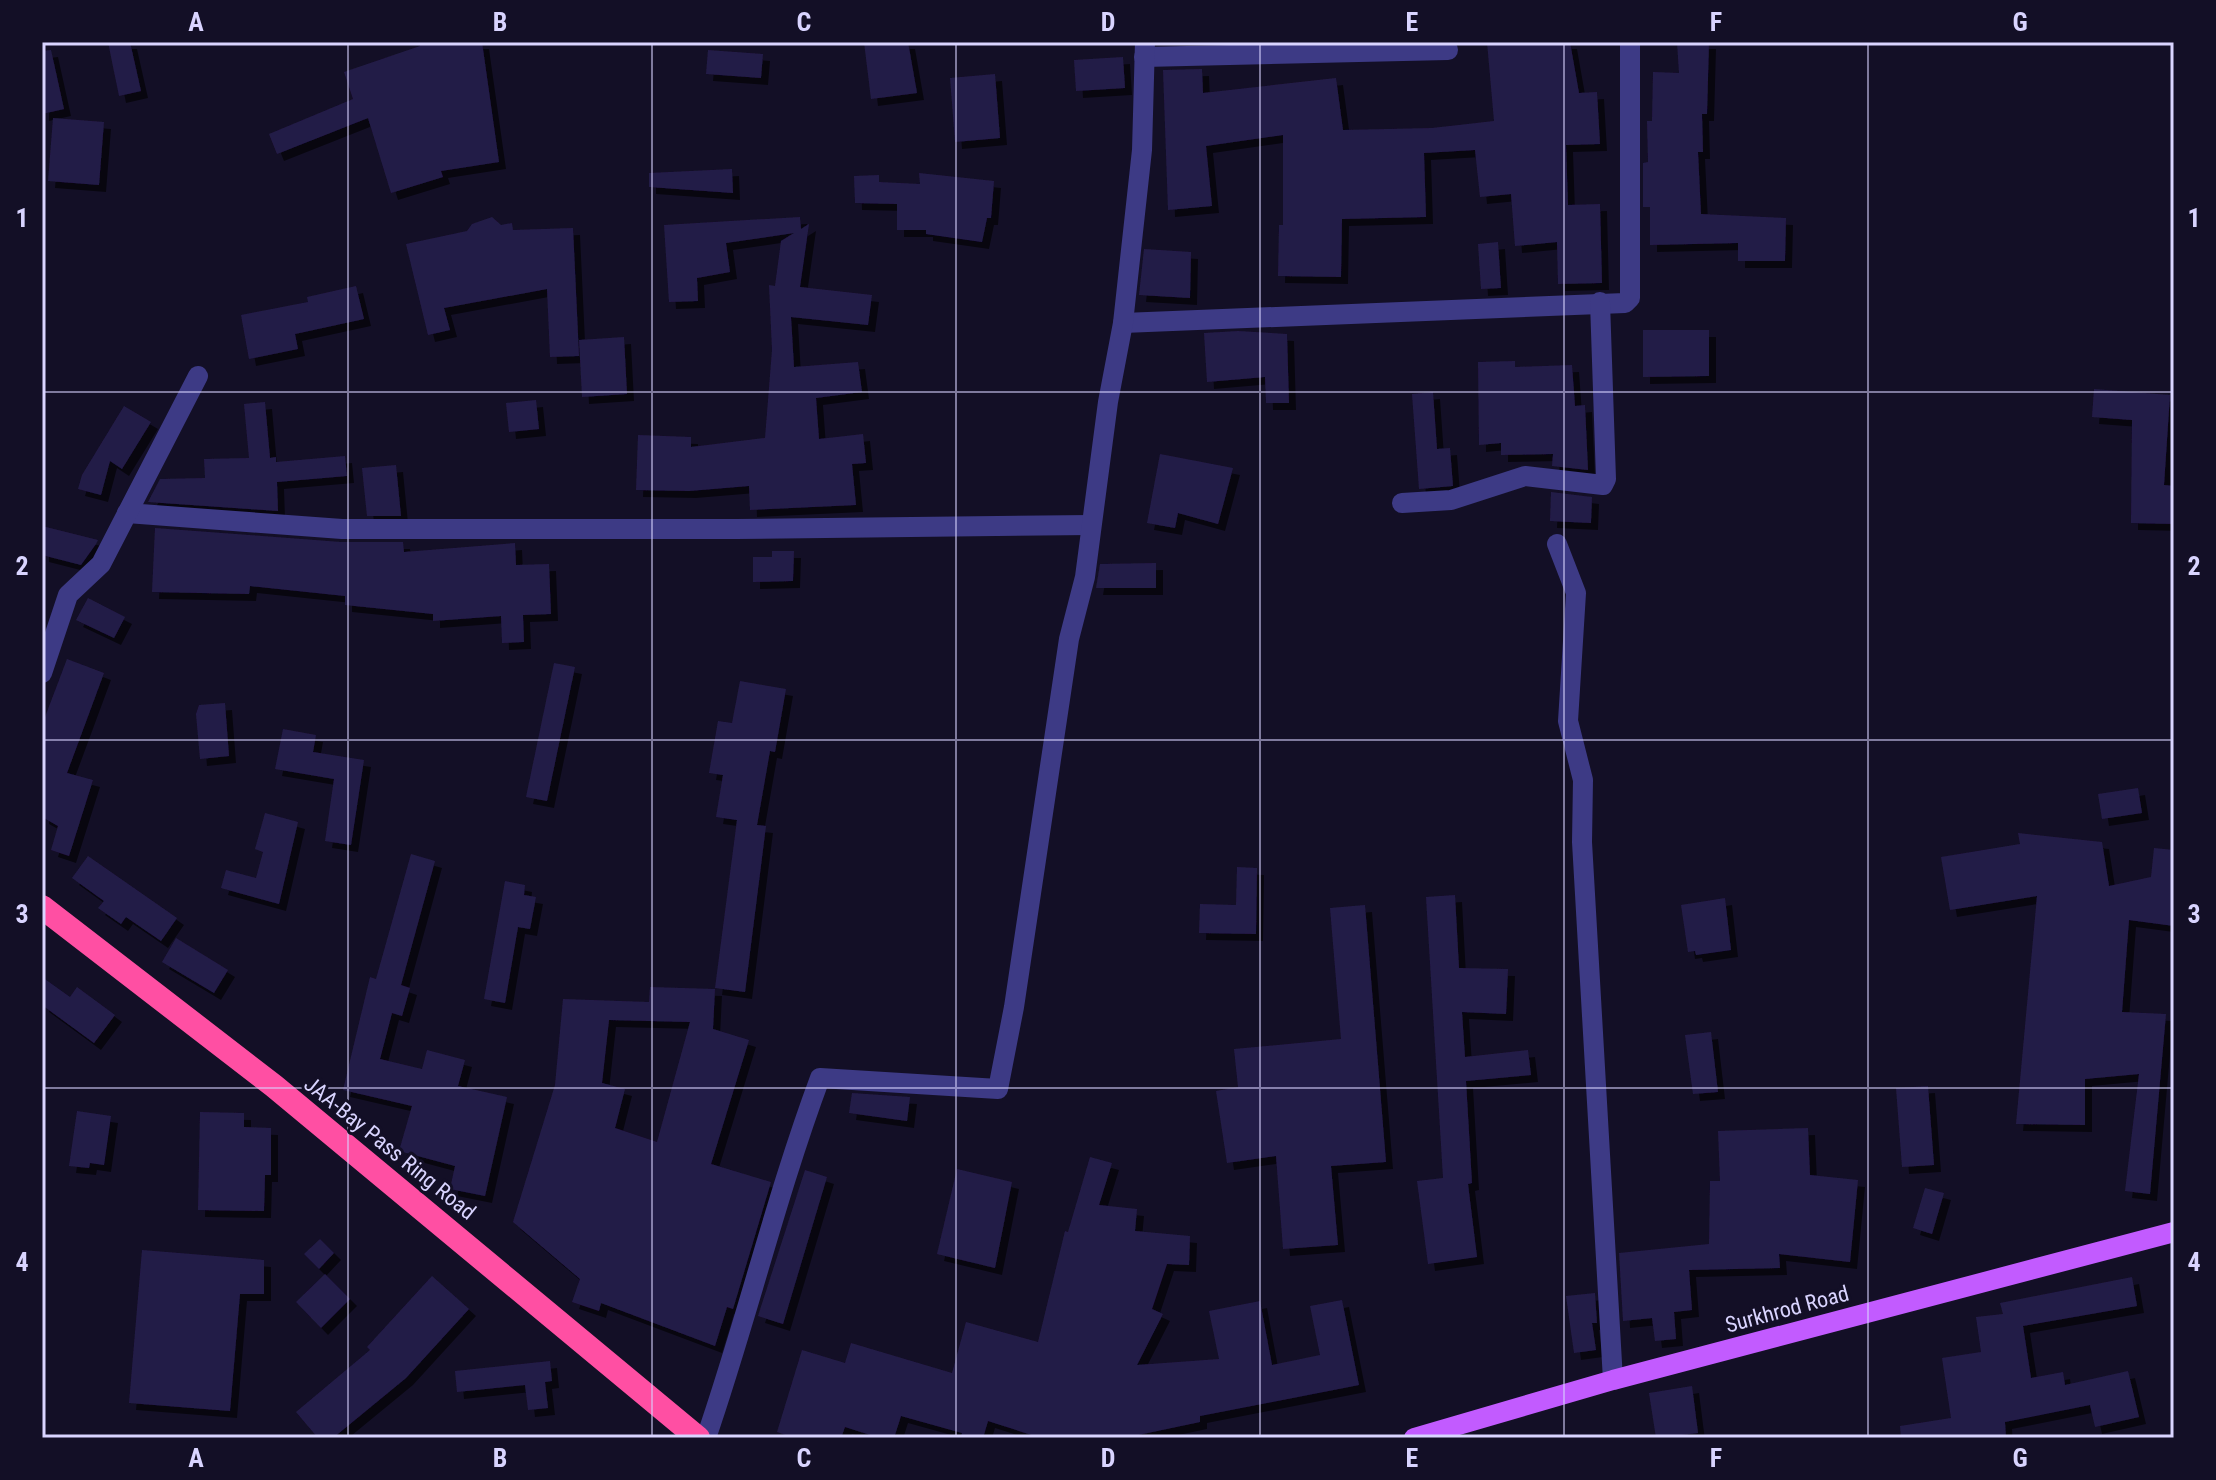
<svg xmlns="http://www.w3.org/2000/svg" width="2216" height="1480" font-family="'Roboto Condensed',sans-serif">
<defs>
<filter id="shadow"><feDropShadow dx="7" dy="7" stdDeviation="0" flood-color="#0009"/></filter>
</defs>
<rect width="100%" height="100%" fill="#130f26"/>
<g fill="#241b47" fill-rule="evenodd" filter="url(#shadow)">
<path d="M108 42H130L141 91 119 96Z"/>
<path d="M419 42H482L499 162 441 171 443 177 391 193 368 118 277 154 269 134 353 99 344 72 420 46Z"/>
<path d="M864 42H908L917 93 871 99Z"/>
<path d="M1487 42H1570L1579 93 1597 92 1600 144 1566 145 1568 205 1600 204 1602 283 1558 284 1557 242 1515 246 1511 194 1480 197 1475 150 1424 153 1426 217 1342 219 1341 277 1278 276 1279 225H1283V135L1206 146 1212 206 1168 210 1163 70 1202 69 1203 93 1336 78 1343 130 1432 128 1494 121Z"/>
<path d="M1677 42H1709L1707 114H1702L1703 152H1698L1701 214 1786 218 1785 261H1738V243L1650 245V207H1643V163L1648 162 1647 121H1652L1653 72 1679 73Z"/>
<path d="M51 50 64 109 42 114V51Z"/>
<path d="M708 50 763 54 761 78 706 74Z"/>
<path d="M1123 57 1125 88 1076 91 1074 60Z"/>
<path d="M995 74 1000 138 955 142 950 78Z"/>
<path d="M53 118 104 122 99 185 48 181Z"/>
<path d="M732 169 733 193 649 187V173Z"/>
<path d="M919 173 994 181 991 218H987L982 242 926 234V230H897V204L855 203 854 176 879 175V182L920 184Z"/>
<path d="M492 217 501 225 512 223 513 230 573 228 579 356 550 357 547 289 444 308 450 330 428 335 406 244 467 231 472 224Z"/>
<path d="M800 217 801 229 809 224 800 287 872 295 868 325 791 317 794 367 858 362 862 392 816 398 819 439 863 434 866 463 852 464 856 505 750 510 749 486 689 491 636 490 638 435 691 437V447L765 438 772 350 769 285 775 286 781 241 794 233 726 243 730 272 697 278 698 301 669 302 664 225Z"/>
<path d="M1498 242 1501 288 1481 289 1478 244Z"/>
<path d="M1144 249 1191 252 1190 298 1139 295Z"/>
<path d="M356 286 364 319 295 334 298 349 249 359 241 315 308 302 307 297Z"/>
<path d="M1643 330H1709V376L1643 377Z"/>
<path d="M1238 331 1287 334 1289 403H1266L1265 377 1207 382 1204 333Z"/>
<path d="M624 337 627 394 582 397 579 340Z"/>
<path d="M1515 361V367L1572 365 1575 406 1585 405 1588 470 1552 466 1553 454 1501 455V443L1479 445 1478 362Z"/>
<path d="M2094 389 2170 395 2164 485 2174 486V524L2131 523 2132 420 2092 417Z"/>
<path d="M1433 392 1437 449 1450 448 1453 486 1419 489 1412 394Z"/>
<path d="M536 400 539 429 509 432 506 403Z"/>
<path d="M265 402 270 458 276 457V462L345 456 347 476 277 482 278 511 148 502 160 479 205 478 204 459 249 458 244 404Z"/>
<path d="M124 406 151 422 122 469 110 461 101 495 78 489 82 475Z"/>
<path d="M1160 454 1233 468 1218 524 1178 513 1175 528 1147 523Z"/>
<path d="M396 465 401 516H367L362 468Z"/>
<path d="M1551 492 1592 497 1591 523 1550 521Z"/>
<path d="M42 526 98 540 96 544 81 565 42 555Z"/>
<path d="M155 528 341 542H403L404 552 515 543 516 565 549 564 551 614 523 615 524 642 502 643 501 616 433 621V614L345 605V596L250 586 249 594 152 592Z"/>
<path d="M772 551H794L793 581 753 582V557H772Z"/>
<path d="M1156 563V588H1096L1100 564Z"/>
<path d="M88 598 125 617 114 638 76 620Z"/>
<path d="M67 659 104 673 67 773 93 780 69 856 51 850 58 826 42 817V725Z"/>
<path d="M554 663 575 667 547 801 526 797Z"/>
<path d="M740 681 786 689 775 752 770 751 757 825 766 826 745 992 715 988 737 820 716 817 723 775 709 773 718 721 732 723Z"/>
<path d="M225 703 229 756 200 759 196 714 199 705Z"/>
<path d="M283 729 316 735 313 752 364 760 351 845 325 841 334 779 275 769Z"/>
<path d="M2138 788 2142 813 2102 819 2098 794Z"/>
<path d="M265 813 298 822 279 904 221 888 226 870 256 878 263 852 255 849Z"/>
<path d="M2018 833 2102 842 2109 886 2151 877 2154 848 2174 850V926L2129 920 2122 1012 2166 1014 2150 1194 2125 1191 2139 1074 2085 1079V1125L2016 1124 2037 896 1950 910 1941 857 2020 844Z"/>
<path d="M411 854 435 861 401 985 410 988 402 1016 392 1013 380 1059 422 1069 427 1050 465 1060 458 1086 507 1097 485 1196 450 1189 455 1166 399 1151 412 1106 343 1090 370 977 376 979Z"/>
<path d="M88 856 177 918 161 941 126 917 121 924 98 908 104 901 72 878Z"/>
<path d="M1237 867 1257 868 1256 934 1199 933 1200 904 1236 905Z"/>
<path d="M505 881 525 885 524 895 536 897 530 929 518 927 505 1003 484 999Z"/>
<path d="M1455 895 1459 968 1508 969 1506 1014 1462 1012 1465 1057 1528 1050 1531 1075 1466 1081 1472 1183 1468 1184 1477 1257 1428 1264 1417 1181 1443 1178 1426 897Z"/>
<path d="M1725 898 1731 950 1696 955 1695 951 1688 952 1681 905Z"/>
<path d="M1365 905 1386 1162 1331 1166 1338 1245 1283 1249 1276 1156 1227 1163 1216 1091 1238 1087 1234 1049 1341 1039 1330 908Z"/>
<path d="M176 938 228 970 214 993 162 962Z"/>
<path d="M42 977 70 997 77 987 115 1015 94 1043 42 1005Z"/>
<path d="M650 987 715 989 713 1029 749 1040 711 1164 771 1182 733 1309 727 1307 715 1346 601 1303 599 1311 572 1302 580 1279 513 1222 555 1085 563 999 649 1002ZM609 1020 690 1022 657 1142 615 1128 625 1089 602 1083Z"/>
<path d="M1711 1032 1718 1092 1693 1094 1685 1035Z"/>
<path d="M1928 1086 1934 1165 1902 1167 1896 1088Z"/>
<path d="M852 1093 910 1097 907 1121 849 1113Z"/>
<path d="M77 1111 111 1116 104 1165 90 1163 89 1168 69 1166Z"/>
<path d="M200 1112 244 1113V1127L271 1128V1175H265L264 1211 198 1210Z"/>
<path d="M1808 1128 1810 1175 1858 1180 1850 1262 1779 1254 1780 1268 1689 1270 1692 1310 1674 1312 1676 1339 1655 1341 1652 1318 1623 1321 1619 1253 1709 1244 1710 1181H1720L1718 1131Z"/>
<path d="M1090 1157 1112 1163 1099 1205 1137 1209 1135 1231 1190 1236 1189 1265 1167 1264 1152 1309 1163 1314 1137 1365 1219 1359 1209 1311 1260 1301 1272 1365 1320 1355 1310 1306 1342 1300 1359 1385 1200 1416V1422L1124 1438H1041L988 1421 983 1438H961L962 1433 901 1416 894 1438H880L845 1427 841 1438H794L777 1432 802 1350 845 1363 851 1343 952 1373 966 1322 1038 1342 1065 1231 1068 1232Z"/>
<path d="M957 1169 1012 1182 995 1268 937 1254Z"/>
<path d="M805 1170 827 1177 783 1324 758 1316Z"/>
<path d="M1925 1188 1944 1193 1932 1234 1913 1228Z"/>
<path d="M320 1239 334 1253 319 1269 304 1254Z"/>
<path d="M142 1250 264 1260V1294H240L230 1411 129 1403Z"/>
<path d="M325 1274 350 1299 321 1328 296 1302Z"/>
<path d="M432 1276 469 1309 406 1378 333 1438H318L296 1412 370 1350 367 1347Z"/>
<path d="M2132 1277 2137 1306 2023 1326 2031 1378 2063 1372 2065 1385 2128 1371 2139 1417 2095 1427 2090 1405 2005 1422 2006 1438H1901L1900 1426 1951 1418 1942 1358 1981 1352 1976 1317 2003 1314 2000 1303Z"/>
<path d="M1595 1293 1597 1323H1592L1596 1350 1574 1353 1566 1296Z"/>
<path d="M550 1361 552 1381 545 1382 548 1408 528 1410 525 1385 457 1392 455 1371Z"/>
<path d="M1692 1386 1698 1433 1656 1438 1649 1393Z"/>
</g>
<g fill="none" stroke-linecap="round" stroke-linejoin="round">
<g stroke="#3d3a85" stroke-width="20">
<path d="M1144 57 1448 50"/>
<path d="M1123 323 1625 303 1630 298V42"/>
<path d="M1402 503 1451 500 1525 476 1603 485 1606 479 1600 302"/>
<path d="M127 513 342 529H736L1091 525"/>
<path d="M1557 544 1576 593 1568 721 1583 780 1582 842 1613 1380"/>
<path d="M42 673 68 595 101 564 198 376"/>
<path d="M706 1438C747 1319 776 1196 820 1078L998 1089 1014 1007 1069 639 1085 577 1108 402 1123 323 1142 150 1145 42"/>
</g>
<path stroke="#c25bff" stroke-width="20" d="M1414 1438 1613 1380 2174 1232"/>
<path stroke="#ff4fa3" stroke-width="24" d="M42 907 274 1086 698 1438"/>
</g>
<path fill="none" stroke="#d9d4ff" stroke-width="2" stroke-opacity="0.55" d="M348 42V1438M652 42V1438M956 42V1438M1260 42V1438M1564 42V1438M1868 42V1438M42 392H2174M42 740H2174M42 1088H2174"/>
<g text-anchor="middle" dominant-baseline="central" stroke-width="6" stroke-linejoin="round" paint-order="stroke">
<g font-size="22" fill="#d9d4ff" stroke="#130f26">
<text transform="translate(390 1148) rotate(39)">JAA-Bay Pass Ring Road</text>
<text transform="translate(1787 1309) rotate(-15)">Surkhrod Road</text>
</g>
</g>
<rect width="2216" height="1480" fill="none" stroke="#130f26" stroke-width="88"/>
<rect x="44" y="44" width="2128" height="1392" fill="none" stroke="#d9d4ff" stroke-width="3"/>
<g font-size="26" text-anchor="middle" font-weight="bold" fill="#d9d4ff">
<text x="196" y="31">A</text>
<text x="500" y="31">B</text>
<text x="804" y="31">C</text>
<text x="1108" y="31">D</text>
<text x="1412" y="31">E</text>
<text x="1716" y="31">F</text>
<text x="2020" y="31">G</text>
<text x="22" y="227">1</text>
<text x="2194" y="227">1</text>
<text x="22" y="575">2</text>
<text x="2194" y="575">2</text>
<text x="22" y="923">3</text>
<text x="2194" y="923">3</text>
<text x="22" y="1271">4</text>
<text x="2194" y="1271">4</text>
<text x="196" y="1467">A</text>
<text x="500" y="1467">B</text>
<text x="804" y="1467">C</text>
<text x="1108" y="1467">D</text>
<text x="1412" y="1467">E</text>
<text x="1716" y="1467">F</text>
<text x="2020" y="1467">G</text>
</g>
</svg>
